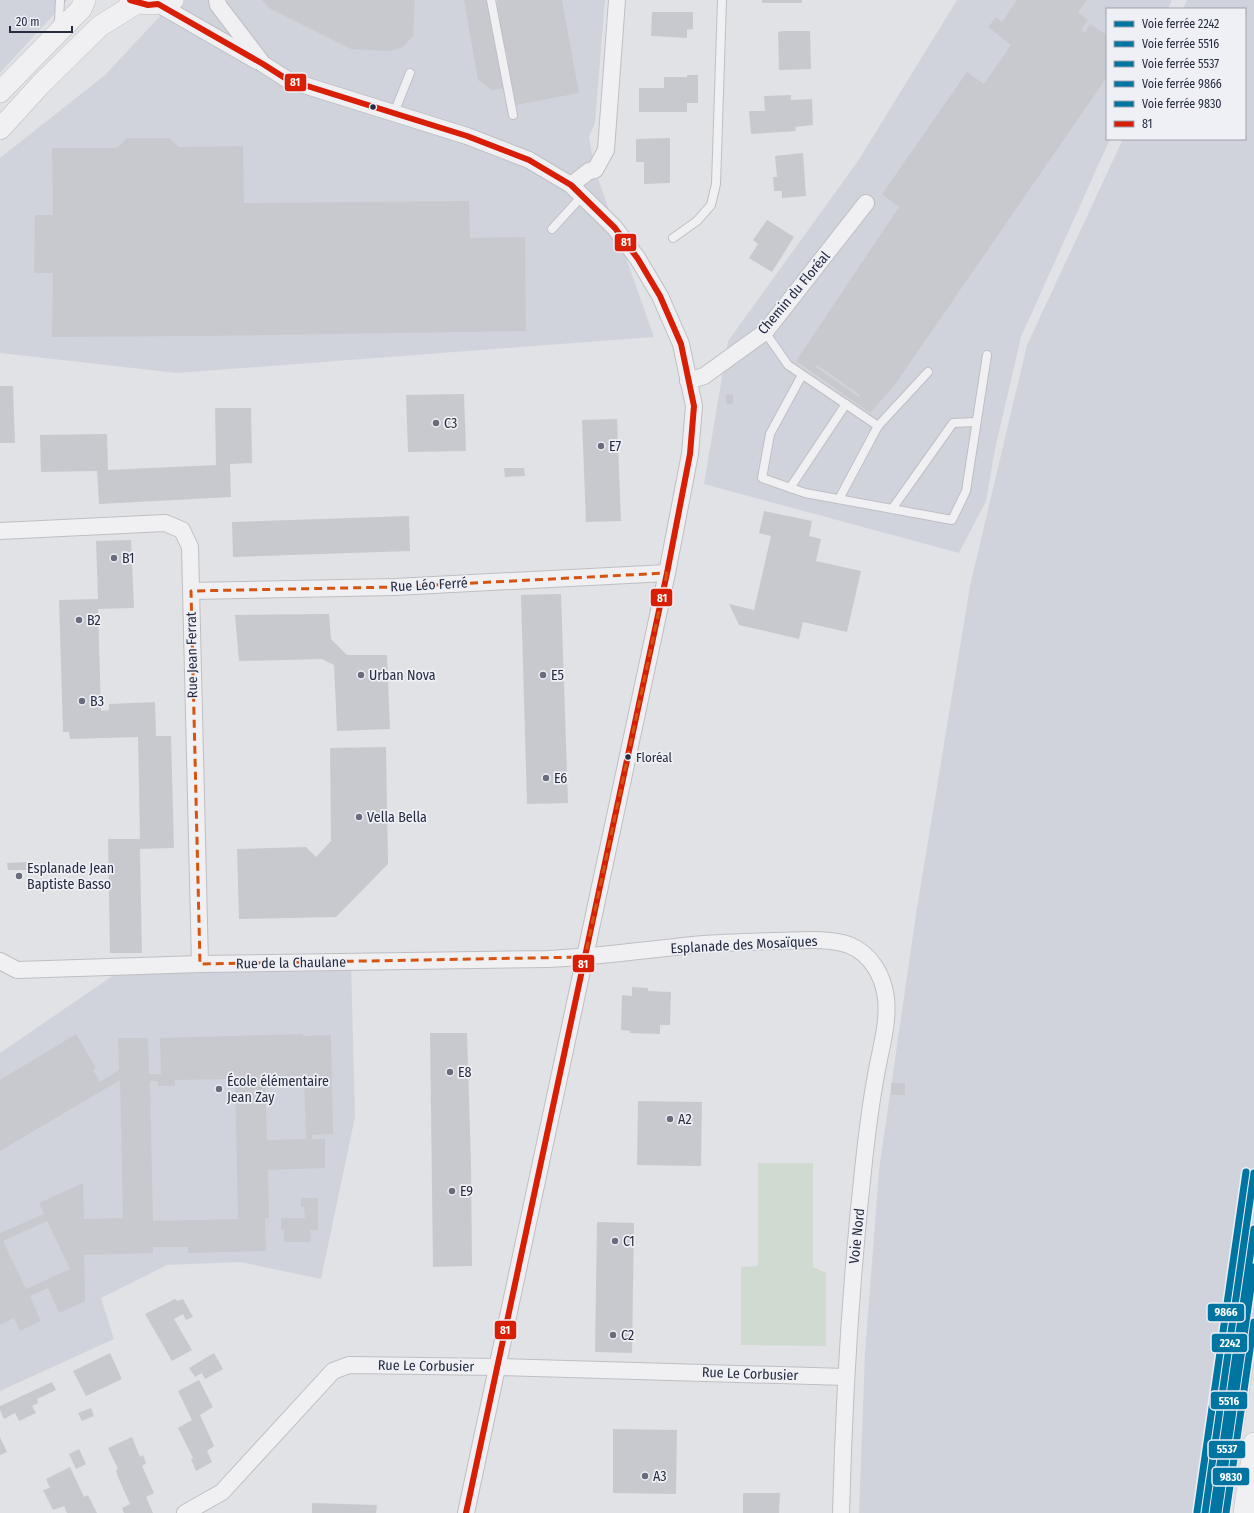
<svg xmlns="http://www.w3.org/2000/svg" width="1254" height="1513" font-family="'Fira Sans Condensed',sans-serif">
<rect width="100%" height="100%" fill="#e1e2e6"/>
<g fill="#d1d3dc">
<path d="M0 0H67L0 73Z"/>
<path d="M175 0H605L595 123 589 137 595 170 654 337 177 373 0 353V158L105 75Z"/>
<path d="M957 0H1172L1168 9H1107V139H1110L1021 337 995 449 986 501 959 553 704 484 728 341 858 161Z"/>
<path d="M1187 0H1254V1365L1231 1513H859L865 1353 879 1170 916 914 970 586 1027 345 1123 139H1245V9H1183Z"/>
<path d="M351 962 355 1117 321 1279 240 1262 167 1265 101 1298 114 1339 0 1391V1053L127 966Z"/>
</g>
<path fill="#cfdad1" d="M758 1163H813V1267L826 1273V1346L741 1345V1267L758 1266Z"/>
<g fill="#c8c9ce" fill-rule="evenodd">
<path d="M262 0H415L413 36 403 47 390 51 351 49 269 8Z"/>
<path d="M464 0H487L491 22 500 20 497 0H562L579 93 516 105 513 87 492 90 478 80ZM507 52 509 65 499 67 497 54Z"/>
<rect x="762" y="0" width="40" height="3"/>
<path d="M1017 0H1087L1078 12 1088 20 1081 30 1085 33 1090 24 1107 35V77L894 386 870 413 796 361 899 207 882 194 967 72 984 84 1011 45 988 27 996 17 1002 22ZM817 365 860 395 859 397 816 367Z"/>
<path d="M652 12H693V29L687 30V38L651 36Z"/>
<path d="M783 31H810L811 69 779 70 778 32Z"/>
<path d="M687 75H698V103H687V112H639V88H664V77H687Z"/>
<path d="M791 95V100L812 99 813 125 795 127 796 131 751 134 749 111H765L764 96Z"/>
<path d="M127 138H169L179 147 243 146 244 203 469 201 470 238 525 237 526 331 202 336 52 337 53 273H34L35 215H53L52 148H117Z"/>
<path d="M670 138V183L644 184V162H636V139Z"/>
<path d="M803 153 806 196 782 198V191H774L773 177H777L775 156Z"/>
<path d="M767 220 794 237 772 272 749 258 758 244 753 240Z"/>
<path d="M0 386H13L15 443H0Z"/>
<path d="M464 394 466 451 408 452 406 395Z"/>
<path d="M733 394V404H726V395Z"/>
<path d="M215 408H251L252 463 230 464 231 497 99 504 97 471 41 472 40 435 107 434 108 470 216 465Z"/>
<path d="M617 419 621 521 586 522 582 420Z"/>
<path d="M504 468H524L525 476 505 477Z"/>
<path d="M764 511 812 521 809 536 821 539 816 561 861 571 847 632 803 622 799 639 739 625 729 604 754 610 771 536 759 533Z"/>
<path d="M409 516 410 551 233 557 232 522Z"/>
<path d="M131 540 134 608 98 609 101 711 109 710V704L155 702 156 736H171L174 848 140 849 142 953H110L108 839H140L138 737 70 739 69 732H63L59 600 98 599 96 541Z"/>
<path d="M561 594 568 803 527 804 521 595Z"/>
<path d="M329 614 331 639 347 655H387L390 729 337 731 334 665 322 659 239 661 235 615Z"/>
<path d="M386 747 388 864 336 917 239 919 237 849 306 847 316 857 331 841 330 748Z"/>
<path d="M27 862 26 870H8L7 863Z"/>
<path d="M632 987 648 988V991L671 992 670 1025H660V1034L630 1033V1031L621 1030 622 995 632 996Z"/>
<path d="M430 1033H467L471 1164 472 1266 433 1267Z"/>
<path d="M76 1034 96 1068 93 1070 100 1082 119 1070 118 1038H148L149 1074H161L160 1038 303 1034V1036L331 1035 333 1134 312 1135V1139H325V1168L268 1170 269 1218H265L266 1251 188 1253V1247H153V1253L84 1255 85 1301 59 1313 48 1288 30 1296 41 1321 20 1331 14 1318 0 1325V1233L44 1214 39 1203 83 1183 84 1219 123 1218 120 1080 0 1151V1080ZM265 1076H304L306 1139 267 1140ZM235 1079 238 1219 153 1221 150 1081H158V1086H175V1080ZM47 1221 70 1269 26 1289 3 1241Z"/>
<rect x="891" y="1083" width="14" height="12"/>
<path d="M638 1101 702 1102 701 1166 637 1165Z"/>
<path d="M301 1198H318V1230H310L311 1242H284V1230H281V1218H305L304 1207H301Z"/>
<path d="M597 1222 634 1223 632 1353 595 1352Z"/>
<path d="M175 1299 177 1301 183 1299 193 1317 186 1320 183 1314 174 1319 192 1350 172 1361 145 1314Z"/>
<path d="M110 1353 122 1379 86 1396 73 1371Z"/>
<path d="M214 1353 223 1369 205 1379 202 1373 195 1377 189 1368Z"/>
<path d="M199 1380 213 1407 200 1415 214 1446 207 1451 212 1462 196 1471 191 1459 193 1458 178 1428 192 1420 178 1391Z"/>
<path d="M52 1382 56 1390 37 1399 38 1403 32 1406 36 1413 19 1421 15 1413 4 1419 0 1410V1406Z"/>
<path d="M91 1408 94 1416 82 1421 78 1413Z"/>
<path d="M613 1429 677 1430 676 1494 613 1493Z"/>
<path d="M0 1437 7 1452 0 1455Z"/>
<path d="M132 1437 140 1457 143 1455 146 1463 142 1466 154 1493 146 1497 153 1513H124L122 1508 130 1504 118 1477 116 1470 118 1469 108 1448Z"/>
<path d="M79 1449 86 1464 76 1469 69 1454Z"/>
<path d="M70 1467 84 1497 88 1495 97 1513H67L64 1506 53 1510 43 1490 50 1488 46 1479Z"/>
<path d="M743 1493H780L779 1513H743Z"/>
<path d="M312 1503 377 1505 376 1513H312Z"/>
</g>
<g fill="none" stroke-linecap="round" stroke-linejoin="round">
<g stroke="#bebfc4" stroke-width="10">
<g id="service">
<path d="M491 0 513 115"/>
<path d="M57 27 59 20 60 0"/>
<path d="M394 113 410 73"/>
<path d="M552 229 582 196"/>
<path d="M673 238 697 221 711 205 716 184 722 0"/>
<path d="M765 332 788 365 878 426 928 372"/>
<path d="M802 375 770 434 762 478 805 493 952 520 966 491 987 355"/>
<path d="M790 488 846 404"/>
<path d="M839 499 878 426"/>
<path d="M892 509 953 423 976 422"/>
</g>
</g>
<g stroke="#bebfc4" stroke-width="18">
<g id="minor">
<path d="M217 0 218 5 263 64 288 80 467 136 529 160 571 185 615 228 638 259 660 296 681 344 694 406 690 454 667 573 466 1513"/>
<path d="M158 4 257 61"/>
<path d="M571 185 589 171 595 170 606 150 617 0"/>
<path d="M688 381 704 376 765 332 866 203"/>
<path d="M0 531 165 523 182 530 190 547 200 964"/>
<path d="M191 591 395 587 667 573"/>
<path d="M0 961 17 970 200 964 547 959C596 957 644 950 693 945 720 942 747 942 773 941 796 941 828 937 849 945 871 954 883 975 886 998 889 1025 879 1054 875 1081 870 1108 867 1134 864 1161 851 1278 844 1395 841 1513"/>
<path d="M185 1513 222 1492 333 1371 349 1365 497 1367 846 1377"/>
</g>
</g>
<g stroke="#bebfc4" stroke-width="22">
<g id="tertiary">
<path d="M130 0C145 6 158 4 173 0"/>
<path d="M0 92 81 9 85 0"/>
<path d="M0 129 41 84 100 26 137 3"/>
<path d="M1244 1513 1254 1443"/>
</g>
</g>
<use href="#service" stroke="#f0f0f3" stroke-width="8"/>
<use href="#minor" stroke="#f0f0f3" stroke-width="16"/>
<use href="#tertiary" stroke="#f0f0f3" stroke-width="21"/>
<g stroke="#eef0f6" stroke-width="9">
<path id="bus-1" d="M130 0 148 5 158 4 263 64 288 80 467 136 529 160 571 185 615 228 638 259 660 296 681 344 694 406 690 454 667 573 466 1513"/>
</g>
<use href="#bus-1" stroke="#d81e05" stroke-width="6"/>
<g stroke="#eef0f6" stroke-width="10">
<path id="rail-1" d="M1205 1513 1254 1173"/>
</g>
<g stroke="#eef0f6" stroke-width="10">
<path id="rail-2" d="M1213 1513 1254 1229"/>
</g>
<g stroke="#eef0f6" stroke-width="10">
<path id="rail-3" d="M1218 1513 1254 1267"/>
</g>
<g stroke="#eef0f6" stroke-width="10">
<path id="rail-4" d="M1197 1512 1246 1172"/>
</g>
<g stroke="#eef0f6" stroke-width="10">
<path id="rail-5" d="M1226 1513 1254 1322"/>
</g>
<use href="#rail-1" stroke="#0075a1" stroke-width="7"/>
<use href="#rail-2" stroke="#0075a1" stroke-width="7"/>
<use href="#rail-3" stroke="#0075a1" stroke-width="7"/>
<use href="#rail-4" stroke="#0075a1" stroke-width="7"/>
<use href="#rail-5" stroke="#0075a1" stroke-width="7"/>
</g>
<path fill="none" stroke="#d55411" stroke-width="3" stroke-dasharray="8 5" stroke-linejoin="round" d="M667 573 585 957 200 964 191 591 395 587Z"/>
<g fill="#272c41" stroke="#eef0f6" stroke-width="1.5">
<circle cx="373" cy="107" r="3.5"/>
<circle cx="628" cy="757" r="3.5"/>
</g>
<g fill="#686c7b" stroke="#eef0f6" stroke-width="1.5">
<circle cx="436" cy="423" r="4"/>
<circle cx="601" cy="446" r="4"/>
<circle cx="114" cy="558" r="4"/>
<circle cx="79" cy="620" r="4"/>
<circle cx="361" cy="675" r="4"/>
<circle cx="543" cy="675" r="4"/>
<circle cx="82" cy="701" r="4"/>
<circle cx="546" cy="778" r="4"/>
<circle cx="359" cy="817" r="4"/>
<circle cx="19" cy="876" r="4"/>
<circle cx="450" cy="1072" r="4"/>
<circle cx="219" cy="1089" r="4"/>
<circle cx="670" cy="1119" r="4"/>
<circle cx="452" cy="1191" r="4"/>
<circle cx="615" cy="1241" r="4"/>
<circle cx="613" cy="1335" r="4"/>
<circle cx="645" cy="1476" r="4"/>
</g>
<g text-anchor="middle" dominant-baseline="central" stroke-width="3.5" stroke-linejoin="round" paint-order="stroke">
<g font-size="13" fill="#272c41" stroke="#eef0f6" text-anchor="start">
<text x="636" y="757">Floréal</text>
</g>
<g font-size="14" fill="#272c41" stroke="#eef0f6">
<text transform="translate(794 293) rotate(-50)">Chemin du Floréal</text>
<text transform="translate(429 585) rotate(-3)">Rue Léo Ferré</text>
<text transform="translate(192 655) rotate(-91)">Rue Jean Ferrat</text>
<text transform="translate(744 945) rotate(-3)">Esplanade des Mosaïques</text>
<text transform="translate(291 963) rotate(-1)">Rue de la Chaulane</text>
<text transform="translate(857 1236) rotate(-84)">Voie Nord</text>
<text transform="translate(426 1366) rotate(1)">Rue Le Corbusier</text>
<text transform="translate(750 1374) rotate(2)">Rue Le Corbusier</text>
</g>
<g font-size="14" fill="#272c41" stroke="#eef0f6" text-anchor="start">
<text x="444" y="423">C3</text>
<text x="609" y="446">E7</text>
<text x="122" y="558">B1</text>
<text x="87" y="620">B2</text>
<text x="369" y="675">Urban Nova</text>
<text x="551" y="675">E5</text>
<text x="90" y="701">B3</text>
<text x="554" y="778">E6</text>
<text x="367" y="817">Vella Bella</text>
<text x="27" y="868">Esplanade Jean<tspan x="27" dy="16">Baptiste Basso</tspan></text>
<text x="458" y="1072">E8</text>
<text x="227" y="1081">École élémentaire<tspan x="227" dy="16">Jean Zay</tspan></text>
<text x="678" y="1119">A2</text>
<text x="460" y="1191">E9</text>
<text x="623" y="1241">C1</text>
<text x="621" y="1335">C2</text>
<text x="653" y="1476">A3</text>
</g>
</g>
<g stroke="#eef0f6" stroke-width="1.5">
<rect x="284" y="73" width="23" height="19" rx="4" fill="#d81e05"/>
<rect x="614" y="233" width="23" height="19" rx="4" fill="#d81e05"/>
<rect x="650" y="588" width="23" height="19" rx="4" fill="#d81e05"/>
<rect x="572" y="954" width="23" height="19" rx="4" fill="#d81e05"/>
<rect x="1207" y="1303" width="38" height="19" rx="4" fill="#0075a1"/>
<rect x="494" y="1320" width="23" height="20" rx="4" fill="#d81e05"/>
<rect x="1211" y="1333" width="37" height="20" rx="4" fill="#0075a1"/>
<rect x="1210" y="1391" width="38" height="19" rx="4" fill="#0075a1"/>
<rect x="1208" y="1440" width="38" height="19" rx="4" fill="#0075a1"/>
<rect x="1212" y="1467" width="38" height="19" rx="4" fill="#0075a1"/>
</g>
<g font-size="11" text-anchor="middle" font-weight="bold" fill="#fff">
<text x="295" y="86">81</text>
<text x="626" y="246">81</text>
<text x="662" y="602">81</text>
<text x="583" y="968">81</text>
<text x="1226" y="1316">9866</text>
<text x="505" y="1334">81</text>
<text x="1230" y="1347">2242</text>
<text x="1229" y="1405">5516</text>
<text x="1227" y="1453">5537</text>
<text x="1231" y="1481">9830</text>
</g>
<rect x="1106" y="8" width="140" height="132" fill="#eef0f6" stroke="#9ea2ae"/>
<rect x="1114" y="21" width="20" height="6" fill="#0075a1" stroke="#9ea2ae"/>
<text x="1142" y="28" font-size="12" fill="#272c41">Voie ferrée 2242</text>
<rect x="1114" y="41" width="20" height="6" fill="#0075a1" stroke="#9ea2ae"/>
<text x="1142" y="48" font-size="12" fill="#272c41">Voie ferrée 5516</text>
<rect x="1114" y="61" width="20" height="6" fill="#0075a1" stroke="#9ea2ae"/>
<text x="1142" y="68" font-size="12" fill="#272c41">Voie ferrée 5537</text>
<rect x="1114" y="81" width="20" height="6" fill="#0075a1" stroke="#9ea2ae"/>
<text x="1142" y="88" font-size="12" fill="#272c41">Voie ferrée 9866</text>
<rect x="1114" y="101" width="20" height="6" fill="#0075a1" stroke="#9ea2ae"/>
<text x="1142" y="108" font-size="12" fill="#272c41">Voie ferrée 9830</text>
<rect x="1114" y="121" width="20" height="6" fill="#d81e05" stroke="#9ea2ae"/>
<text x="1142" y="128" font-size="12" fill="#272c41">81</text>
<path d="M10 26v6h62v-6" fill="none" stroke="#272c41" stroke-width="2"/>
<text x="16" y="26" font-size="12" fill="#272c41" stroke="#eef0f6" stroke-width="3" paint-order="stroke">20 m</text>
</svg>
